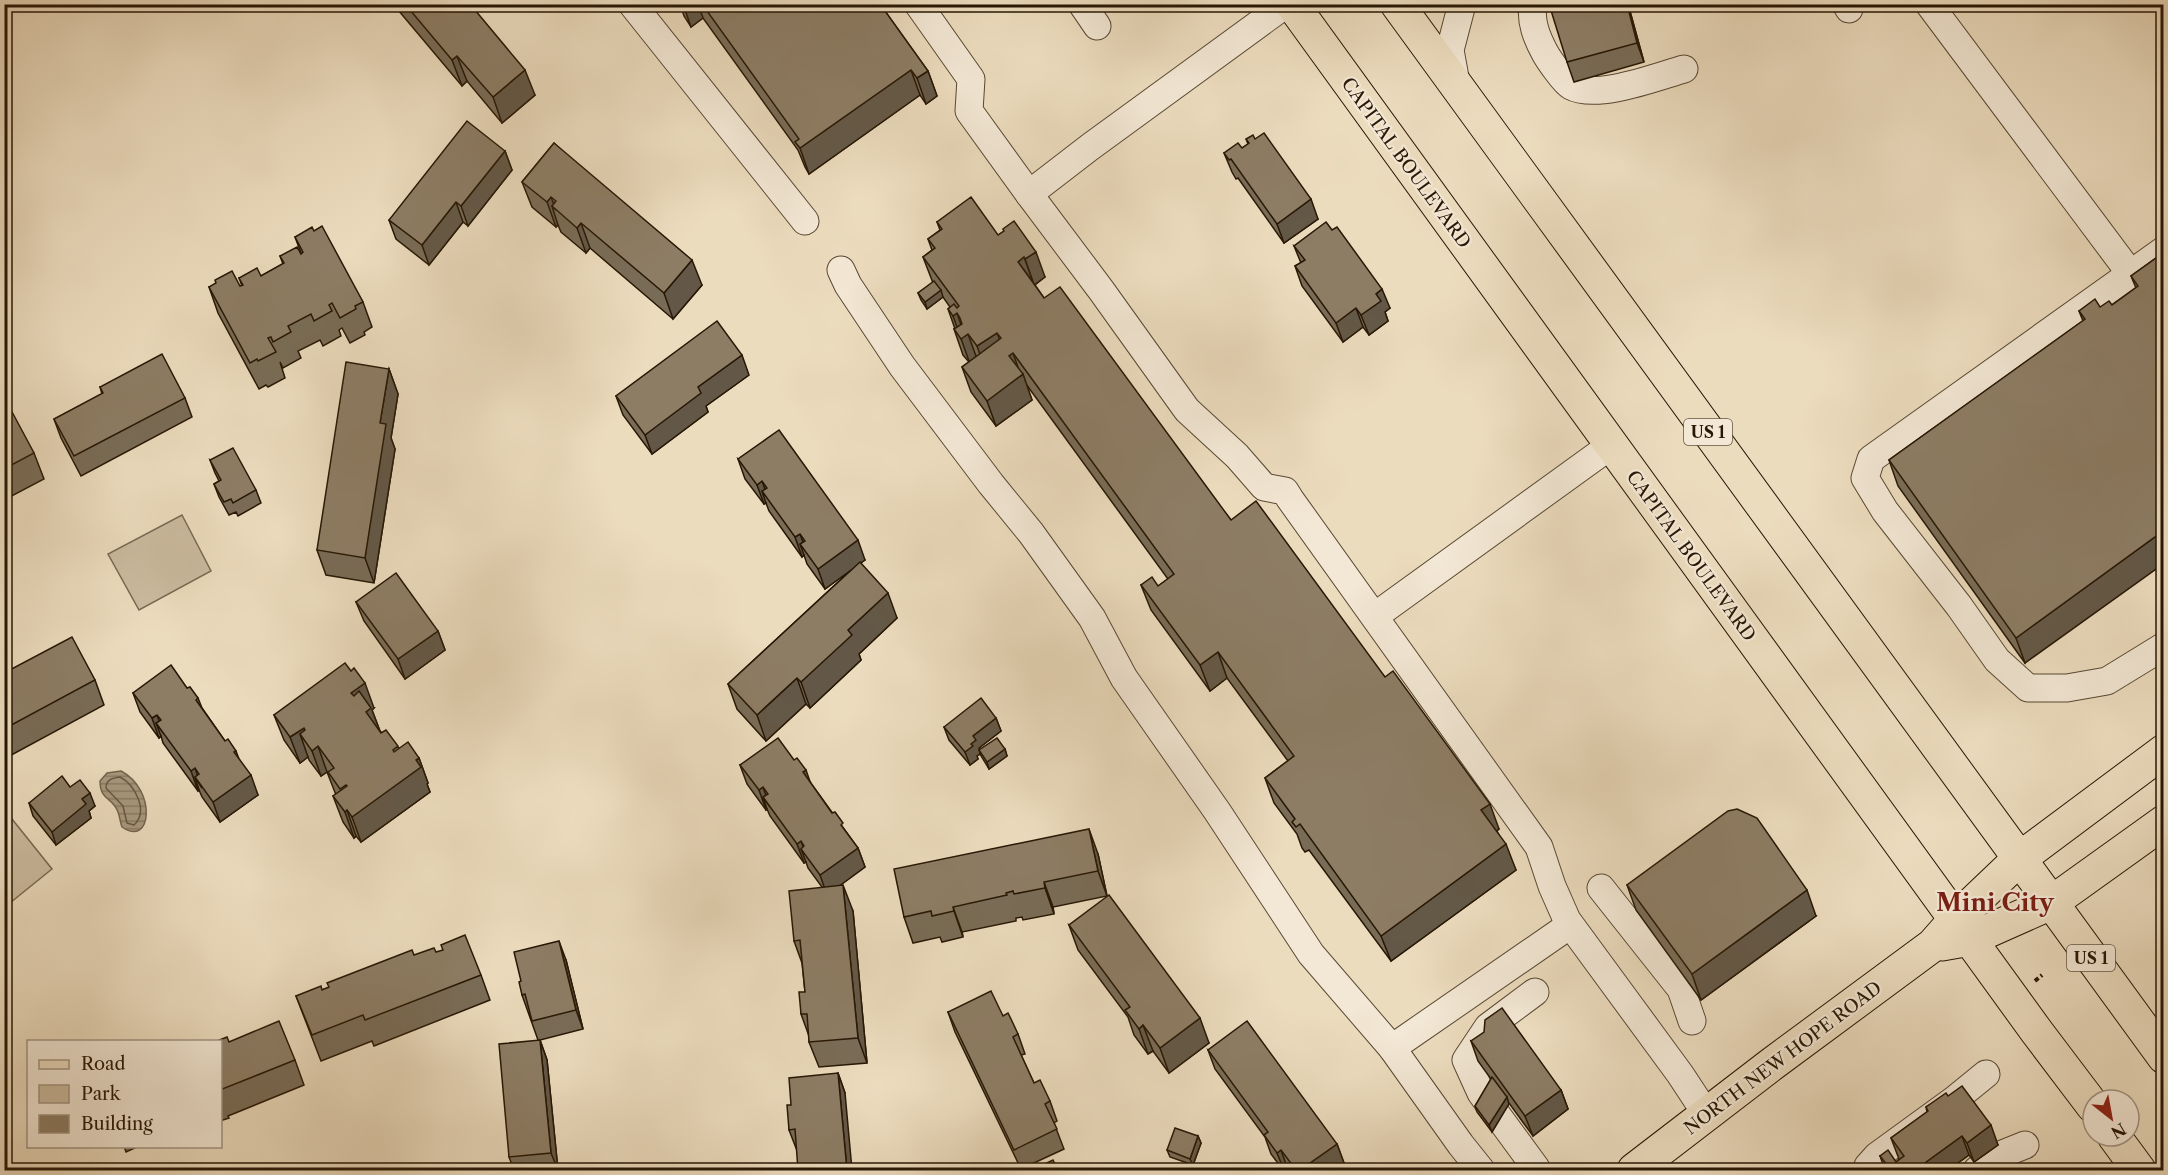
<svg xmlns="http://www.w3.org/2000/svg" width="2168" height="1175" font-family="'Libre Caslon Text',serif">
<defs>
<pattern id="water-rules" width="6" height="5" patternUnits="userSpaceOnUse" patternTransform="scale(1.5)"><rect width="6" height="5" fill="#a9997f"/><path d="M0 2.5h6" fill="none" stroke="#8a7c66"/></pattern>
</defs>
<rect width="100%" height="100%" fill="#ecdcbe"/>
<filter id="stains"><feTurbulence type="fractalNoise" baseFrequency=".00333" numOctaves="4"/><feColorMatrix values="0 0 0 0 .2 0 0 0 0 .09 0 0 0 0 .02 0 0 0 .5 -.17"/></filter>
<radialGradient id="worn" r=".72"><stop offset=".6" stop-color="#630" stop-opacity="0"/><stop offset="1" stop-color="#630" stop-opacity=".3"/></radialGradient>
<g fill="#cbbb9f" stroke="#796952" stroke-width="1.5">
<path d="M182 515 211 571 139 610 108 554Z"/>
<path d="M12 819 52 869 5 907V826Z"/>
</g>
<path fill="url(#water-rules)" stroke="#75654e" stroke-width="1.5" d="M121 771C157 790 152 848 122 827 120 822 120 817 118 812 113 797 100 801 100 781L107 773Z"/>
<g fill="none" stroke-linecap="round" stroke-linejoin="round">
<path stroke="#685842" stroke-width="1.5" d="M120 777C135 785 149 811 134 825L127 823 123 806 106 788C106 780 112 778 120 777Z"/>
<g stroke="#584833" stroke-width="29">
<g id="minor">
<path d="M632 4 805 221"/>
<path d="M918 4 971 79 969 111 1029 194"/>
<path d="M1082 4 1097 26"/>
<path d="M1286 4 1090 147 1029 194 1101 290 1187 410 1237 456 1264 487 1285 491 1290 499 1539 847 1552 886 1567 920 1680 1074 1707 1115"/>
<path d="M1533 4C1530 22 1537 38 1545 53 1549 60 1564 82 1571 86 1597 100 1656 77 1684 69"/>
<path d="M1846 4 1849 9"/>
<path d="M1929 4 2130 273"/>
<path d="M1456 83 1450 50 1462 4"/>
<path d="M2164 250 1871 459 1865 478 1885 511 1959 606 1997 660 2028 688H2067L2107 681 2164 646"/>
<path d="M841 270 848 285 902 366 991 484 1031 533 1092 618 1124 678 1217 811 1311 954 1392 1048 1570 925"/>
<path d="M1375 616 1610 446"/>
<path d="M1601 888 1681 989 1692 1021"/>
<path d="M1535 992 1488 1027 1466 1060 1481 1093 1536 1168"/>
<path d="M1392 1048 1461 1145 1481 1170"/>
<path d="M1868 1170V1166L1877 1156 1954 1100 1986 1074"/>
<path d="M1977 1170 2000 1155 2025 1145"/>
</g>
</g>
<g stroke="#271705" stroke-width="35">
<g id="major">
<path d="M1942 944 1970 939 2051 903 2164 822"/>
<path d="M1634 1170 1772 1064 1933 945 1955 920 2019 859 2164 751"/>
</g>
</g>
<g stroke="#271705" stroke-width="35">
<g id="highway">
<path d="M1292 4 2037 1032 2093 1106"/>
<path d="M1397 4 2164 1057"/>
<path d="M2114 1136 2139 1170"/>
</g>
</g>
<path stroke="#271705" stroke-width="4" stroke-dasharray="4.5 3" stroke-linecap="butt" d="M2035 981 2042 975"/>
<use href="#minor" stroke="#f3e8d5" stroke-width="27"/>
<use href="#major" stroke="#ecdcbe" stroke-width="33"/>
<use href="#highway" stroke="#ecdcbe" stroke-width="33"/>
</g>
<g fill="#796c57" stroke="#271705" stroke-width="1.5">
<path d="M393 4H470L535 95 502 123 467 81 462 86Z"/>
<path d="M680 4H880L928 71 937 96 926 104 920 95 809 174 805 167 798 150 703 18 691 27 684 16Z"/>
<path d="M1628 4 1644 62 1574 82 1567 62Z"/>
<path d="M1246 139 1318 219 1284 243 1238 178 1236 179 1232 172 1224 153 1242 148 1248 144Z"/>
<path d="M554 143 702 285 673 319 590 248 586 253 561 232 558 225 556 227 532 207 522 182Z"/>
<path d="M505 151 512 170 468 226 463 222 429 265 396 239 389 220Z"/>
<path d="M937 222 998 235 1004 231 1003 229 1045 277 1035 285 1044 298 1231 520 1385 677 1499 829 1497 831 1516 870 1391 961 1309 850 1305 852 1302 848 1297 834 1274 803 1265 778 1288 761 1227 678 1210 691 1151 610 1141 585 1158 586 1168 579 1026 384 1032 400 996 426 971 392 962 367 969 362 963 355 954 329H955L948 309 950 307 943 297 927 309 921 300 918 293 933 283 923 257 932 250 928 239 940 230Z"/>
<path d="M314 231 363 302 372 327 364 332 365 335 350 343 342 328 339 330 341 336 323 346 320 340 298 351 301 358 283 368 280 362 285 378 268 387 266 385 259 389 218 313 209 287 240 286H242L239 278 261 276 283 264 280 256 301 253 295 237Z"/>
<path d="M1294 246 1390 308 1385 312 1388 321 1369 335 1363 327 1343 342 1302 286 1295 266 1301 263Z"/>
<path d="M2163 253 2025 663 1898 486 1889 460 2083 321 2079 311 2112 305 2136 288 2131 276Z"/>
<path d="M389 369 398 394 391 438 395 449 374 583 326 575 317 550Z"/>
<path d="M749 375 706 406 708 412 652 454 623 415 616 396Z"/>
<path d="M100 387 185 398 192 417 81 476 61 438 54 419 102 394Z"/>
<path d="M4 414 34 453 44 479 4 500Z"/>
<path d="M738 459 865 560 860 563 897 618 859 654 861 660 810 708 806 704 766 741 737 709 728 684 852 569 825 589 807 564 804 555 802 557 769 511 766 503 764 504 745 479Z"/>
<path d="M210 460 256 490 261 503 238 516 236 512 229 515 219 497 214 484 219 481 215 473Z"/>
<path d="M356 602 438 631 445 650 405 679 364 621Z"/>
<path d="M4 673 95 680 104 705 4 759Z"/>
<path d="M187 688 198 698 202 708 225 741 236 751 239 759 258 795 220 822 202 797 199 790 198 791 163 743 161 736 159 738 140 712 133 693Z"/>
<path d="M374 708 372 710 380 731 399 748 419 758 428 783 427 784 430 792 361 842 356 836 354 838 343 822 333 796 336 795 327 772 321 776 309 760 308 757 300 763 284 740 274 715Z"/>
<path d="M996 718 1001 731 979 748V750L1005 749 1007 756 989 769 980 754 977 756 978 759 970 765 949 740 944 727Z"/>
<path d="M740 765 810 782 858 848 865 867 839 886 853 911 867 1063 819 1067 809 1042V1036L801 1014 805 992 802 963 794 941 822 887 808 868 806 862 804 863 770 816 767 809 766 810 747 784Z"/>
<path d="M70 787 95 806 89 811 91 818 56 845 33 816 29 803Z"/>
<path d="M1098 854 1107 896 1053 907 1054 914 1023 920 1022 917 1016 918V921L962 932 963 937 942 942 940 937 913 943 904 917Z"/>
<path d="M1627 885 1816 916 1701 1000 1636 910Z"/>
<path d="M1069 925 1209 1043 1169 1073 1153 1051 1148 1054 1134 1035 1128 1017 1078 950Z"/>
<path d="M436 952 481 975 490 1000 374 1046 372 1041 321 1061 296 996 322 990 414 955Z"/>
<path d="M566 960 583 1029 540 1040 547 1060 558 1170H514L509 1157 538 1040 522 995Z"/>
<path d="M948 1012 1003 1016 1018 1034 1025 1054 1021 1055 1034 1083 1050 1101 1057 1121 1054 1123 1064 1149 1021 1169 955 1032Z"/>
<path d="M220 1041 229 1042 295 1060 304 1085 228 1116 229 1118 220 1121Z"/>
<path d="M1471 1041 1561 1090 1568 1109 1533 1136 1509 1103 1492 1132 1477 1112 1475 1106 1491 1079 1478 1061Z"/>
<path d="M1208 1050 1337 1144 1344 1163 1334 1170H1283L1271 1154 1265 1137 1215 1069Z"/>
<path d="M838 1073 845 1093 796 1148 789 1130 791 1105Z"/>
<path d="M1948 1096 1998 1145 1974 1162 1969 1155 1948 1170H1885L1880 1156 1896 1162 1899 1159 1891 1138 1927 1112 1926 1107Z"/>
<path d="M1198 1136 1201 1143 1193 1165 1170 1157 1167 1150Z"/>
<path d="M124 1146H139L126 1152Z"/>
</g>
<g fill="#635847" stroke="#271705" stroke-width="1.5">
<path d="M683 4H698L703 18 691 27Z"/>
<path d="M1627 4H1628L1644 62 1637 43Z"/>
<path d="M457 56 467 81 462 86 452 60Z"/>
<path d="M525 70 535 95 502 123 493 97Z"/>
<path d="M911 70 920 95 809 174 800 148Z"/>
<path d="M928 71 937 96 926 104 917 78Z"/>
<path d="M505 151 512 170 468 226 461 206Z"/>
<path d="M551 197 556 210 552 206 558 225 556 227 547 202Z"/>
<path d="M1311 199 1318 219 1284 243 1277 224Z"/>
<path d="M456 202 463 222 429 265 422 245Z"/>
<path d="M581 223 590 248 586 253 577 228Z"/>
<path d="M1036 252 1045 277 1034 285 1025 259Z"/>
<path d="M1024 257 1033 282 1018 262Z"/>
<path d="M692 260 702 285 673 319 664 293Z"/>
<path d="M1382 289 1390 308 1385 312 1388 321 1369 335 1361 315 1376 294Z"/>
<path d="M941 290 943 297 927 309 925 302Z"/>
<path d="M1356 308 1363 327 1343 342 1336 323Z"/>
<path d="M957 313 965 336 968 334 977 359 970 364 953 316Z"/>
<path d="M997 333 1007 358 986 371 977 346Z"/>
<path d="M1013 353 1021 376 1023 374 1032 400 996 426 987 401 1009 356Z"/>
<path d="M742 355 749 375 706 406 708 412 652 454 645 435 698 387Z"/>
<path d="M389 369 398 394 391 438 395 449 374 583 365 558 380 423Z"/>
<path d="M762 481 769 500 762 491 766 503 764 504 757 485Z"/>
<path d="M2163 531V564L2025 663 2016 638Z"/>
<path d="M800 534 807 553 800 544 804 555 802 557 795 537Z"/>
<path d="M858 540 865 560 825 589 818 569Z"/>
<path d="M888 593 897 618 859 654 861 660 810 708 801 682 848 630Z"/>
<path d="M438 631 445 650 405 679 398 659Z"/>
<path d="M1218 652 1227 678 1210 691 1200 665Z"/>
<path d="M797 678 806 704 766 741 757 715Z"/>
<path d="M365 683 374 708 372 710 381 734 351 693Z"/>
<path d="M157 715 164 734 156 723 161 736 159 738 152 718Z"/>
<path d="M996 718 1001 731 979 748 980 754 977 756 978 759 970 765 965 752 973 736Z"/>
<path d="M304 728 312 750 300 734 308 757 300 763 290 737Z"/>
<path d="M318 746 327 772 321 776 312 751Z"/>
<path d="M1005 749 1007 756 989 769 987 762Z"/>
<path d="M419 758 428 783 427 784 430 792 361 842 352 817Z"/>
<path d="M195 768 202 788 195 777 199 790 198 791 191 771Z"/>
<path d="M806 770 813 790 803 772Z"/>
<path d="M251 775 258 795 220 822 213 802Z"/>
<path d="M763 787 770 807 763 797 767 809 766 810 759 790Z"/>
<path d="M90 793 95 806 89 811 91 818 56 845 52 832 82 799Z"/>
<path d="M1490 804 1499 829 1490 835 1481 810Z"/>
<path d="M347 810 356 836 354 838 345 812Z"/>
<path d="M1089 829 1098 854 1107 896 1098 871Z"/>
<path d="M801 841 807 856 801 849 806 862 804 863 797 844Z"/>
<path d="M1506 844 1516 870 1391 961 1381 936Z"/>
<path d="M858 848 865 867 827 895 820 875Z"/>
<path d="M1044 882 1053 907 1054 914 1045 888Z"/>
<path d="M843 885 853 911 867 1063 858 1038Z"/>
<path d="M1807 890 1816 916 1701 1000 1692 974Z"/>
<path d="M953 907 962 932 963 937 954 911Z"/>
<path d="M559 941 566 960 583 1029 576 1010Z"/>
<path d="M1200 1018 1209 1043 1169 1073 1160 1048Z"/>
<path d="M1143 1025 1153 1051 1148 1054 1139 1029Z"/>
<path d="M540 1040 547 1060 558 1170 551 1153Z"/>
<path d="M838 1073 845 1093 852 1170H847Z"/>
<path d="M1561 1090 1568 1109 1533 1136 1525 1116Z"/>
<path d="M1507 1097 1509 1104 1492 1132 1489 1125Z"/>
<path d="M1991 1125 1998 1145 1974 1162 1967 1143Z"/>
<path d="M1198 1136 1201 1143 1193 1165 1190 1159Z"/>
<path d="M1962 1136 1969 1155 1948 1170H1915Z"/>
<path d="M1337 1144 1344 1163 1334 1170H1300Z"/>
<path d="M1281 1150 1288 1170H1284L1277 1153Z"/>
</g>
<g fill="#8d7d65" stroke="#271705" stroke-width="1.5">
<path d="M405 4H470L525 70 493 97 457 56 452 60Z"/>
<path d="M702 4H880L928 71 917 78 911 70 800 148 795 142 799 139Z"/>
<path d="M1549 4H1627L1637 43 1567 62Z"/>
<path d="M467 121 505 151 461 206 456 202 422 245 389 220Z"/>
<path d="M1264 133 1311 199 1277 224 1231 159 1229 160 1224 153 1238 143 1242 148 1249 143 1246 139 1253 135 1255 139Z"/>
<path d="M554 143 692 260 664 293 581 223 577 228 552 206 556 201 551 197 547 202 522 182Z"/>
<path d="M971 197 998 235 1004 231 1003 229 1014 221 1036 252 1025 259 1024 257 1018 262 1044 298 1060 287 1231 520 1256 501 1385 677 1393 671 1490 804 1481 810 1506 844 1381 936 1300 824 1296 827 1292 822 1295 819 1265 778 1294 756 1218 652 1200 665 1141 585 1152 577 1158 586 1174 574 1013 353 1009 356 1023 374 987 401 962 367 1001 338 997 333 977 346 968 334 961 339 954 329 962 324 960 318 957 313 953 316 948 309 954 304 957 308 959 306 923 257 935 248 928 239 942 229 937 222Z"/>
<path d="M1326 222 1332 230 1337 227 1382 289 1376 294 1381 301 1361 315 1356 308 1336 323 1295 266 1305 260 1294 246Z"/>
<path d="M322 226 363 302 355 306 356 309 340 318 332 303 329 305 332 311 314 321 311 314 288 326 291 332 273 342 271 337 268 338 276 352 258 361 257 359 250 363 209 287 216 283 215 280 232 271 240 286 243 285 239 278 257 268 261 276 284 263 280 256 297 247 301 254 303 252 295 237 312 227 314 231Z"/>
<path d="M2163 253V531L2016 638 1889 460 2085 319 2079 311 2095 299 2100 307 2109 301 2112 305 2138 286 2131 276Z"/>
<path d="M934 281 941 290 925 302 918 293Z"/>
<path d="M717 321 742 355 698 387 701 393 645 435 616 396Z"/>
<path d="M162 354 185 398 74 456 54 419 103 393 100 387Z"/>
<path d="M346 362 389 369 380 423 386 424 365 558 317 550Z"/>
<path d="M11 410 34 453 4 469V414Z"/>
<path d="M779 430 858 540 818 569 800 544 805 541 800 534 795 537 762 491 767 488 762 481 757 485 738 459Z"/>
<path d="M233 448 256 490 233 503 231 499 224 502 214 484 221 480 210 460Z"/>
<path d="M860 562 888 593 848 630 852 635 801 682 797 678 757 715 728 684Z"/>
<path d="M396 573 438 631 398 659 356 602Z"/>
<path d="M72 637 95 680 4 729V673Z"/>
<path d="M345 663 351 671 354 668 365 683 351 693 354 696 359 691 371 708 366 712 381 733 386 730 398 746 393 750 394 752 408 742 419 758 416 760 421 767 352 817 347 810 345 812 333 796 347 786 346 785 340 789 328 772 334 768 318 746 312 751 300 734 305 730 304 728 290 737 274 715Z"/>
<path d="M171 665 187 688 190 687 198 698 196 700 225 741 228 739 236 751 234 752 251 775 213 802 195 777 199 774 195 768 191 771 156 723 161 720 157 715 152 718 133 693Z"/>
<path d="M981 698 996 718 973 736 976 740 971 744 973 746 965 752 944 727Z"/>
<path d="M778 738 794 760 797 758 806 770 803 772 832 813 835 812 843 823 841 825 858 848 820 875 801 849 804 846 801 841 797 844 763 797 768 794 763 787 759 790 740 765Z"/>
<path d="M997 738 1005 749 987 762 979 750Z"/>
<path d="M62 776 70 787 80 780 90 793 82 799 86 804 52 832 29 803Z"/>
<path d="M1737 809 1757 818 1807 890 1692 974 1627 885 1728 811Z"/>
<path d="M1089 829 1098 871 1044 882 1045 888 1014 894 1013 891 1006 893 1007 895 953 907 954 911 932 916 931 911 904 917 894 869Z"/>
<path d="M843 885 858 1038 809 1042 807 1014H801L799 992H805L800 940 794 941 789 891Z"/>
<path d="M1109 895 1200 1018 1160 1048 1143 1025 1139 1029 1125 1010 1130 1007 1069 925Z"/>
<path d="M465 935 481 975 365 1020 363 1015 312 1035 296 996 321 986 322 990 329 987 327 983 412 950 414 955 434 948 436 952 443 950 441 945Z"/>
<path d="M559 941 576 1010 532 1021 525 994 522 995 519 982 521 981 514 952Z"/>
<path d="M991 991 1003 1016 1008 1013 1011 1019 1018 1034 1013 1037 1034 1083 1040 1080 1050 1101 1045 1104 1057 1129 1014 1150 948 1012Z"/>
<path d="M1502 1008 1561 1090 1525 1116 1471 1041 1484 1032 1485 1020Z"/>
<path d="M279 1021 295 1060 220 1090V1041H217L227 1037 229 1042Z"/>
<path d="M1247 1021 1337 1144 1300 1170H1296L1281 1150 1277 1153 1264 1135 1268 1132 1208 1050Z"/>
<path d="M540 1040 551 1153 509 1157 499 1044Z"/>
<path d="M838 1073 847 1170H798L795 1129 789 1130 787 1105H791L789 1078Z"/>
<path d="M1492 1077 1507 1097 1489 1125 1475 1106Z"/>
<path d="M1962 1086 1991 1125 1967 1143 1962 1136 1915 1170H1911L1909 1168 1906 1170H1891L1880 1156 1888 1150 1896 1162 1904 1156 1891 1138 1928 1111 1926 1107 1946 1093 1948 1096Z"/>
<path d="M1175 1128 1198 1136 1190 1159 1167 1150Z"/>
<path d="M1053 1160 1058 1170H1032Z"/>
</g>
<g text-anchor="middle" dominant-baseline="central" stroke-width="4.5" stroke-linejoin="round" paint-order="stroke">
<g fill="#f3e8d5" stroke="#645643" stroke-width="1.5">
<rect x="1684" y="419" width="48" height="26" rx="4.5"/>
<rect x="2067" y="945" width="48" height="26" rx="4.5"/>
</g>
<g font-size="16" font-weight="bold" fill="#271705">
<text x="1708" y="432">US 1</text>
<text x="2091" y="958">US 1</text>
</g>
<g font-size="18" fill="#271705" stroke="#f3e8d5">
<text transform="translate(1406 163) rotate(54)">CAPITAL BOULEVARD</text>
<text transform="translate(1691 556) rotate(54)">CAPITAL BOULEVARD</text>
<text transform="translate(1783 1058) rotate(-37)">NORTH NEW HOPE ROAD</text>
</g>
<g font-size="24" font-weight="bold" fill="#7a1f14" stroke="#f3e8d5">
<text x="1995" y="902">Mini City</text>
</g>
</g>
<rect width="2168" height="1175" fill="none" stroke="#ecdcbe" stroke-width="24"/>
<rect x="6" y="6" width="2156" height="1163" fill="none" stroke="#271705" stroke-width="3"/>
<rect x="12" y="12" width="2144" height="1151" fill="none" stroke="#271705" stroke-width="1.5"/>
<rect x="27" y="1040" width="195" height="108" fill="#f3e8d5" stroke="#a19482" stroke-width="1.5"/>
<rect x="39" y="1060" width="30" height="9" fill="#ecdcbe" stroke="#a19482" stroke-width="1.5"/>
<text x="81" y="1070" font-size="18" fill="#271705">Road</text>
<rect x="39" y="1085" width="30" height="18" fill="#cbbb9f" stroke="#a19482" stroke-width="1.5"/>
<text x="81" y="1100" font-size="18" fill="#271705">Park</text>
<rect x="39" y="1115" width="30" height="18" fill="#8d7d65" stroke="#a19482" stroke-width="1.5"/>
<text x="81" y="1130" font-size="18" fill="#271705">Building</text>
<g transform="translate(2111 1118) rotate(149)"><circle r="28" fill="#f3e8d5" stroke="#a19482" stroke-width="1.5"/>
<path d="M0-4.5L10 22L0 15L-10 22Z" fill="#8f2418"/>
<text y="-9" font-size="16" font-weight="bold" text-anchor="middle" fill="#271705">N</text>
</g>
<rect width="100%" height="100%" filter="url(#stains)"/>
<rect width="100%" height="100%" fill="url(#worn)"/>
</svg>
